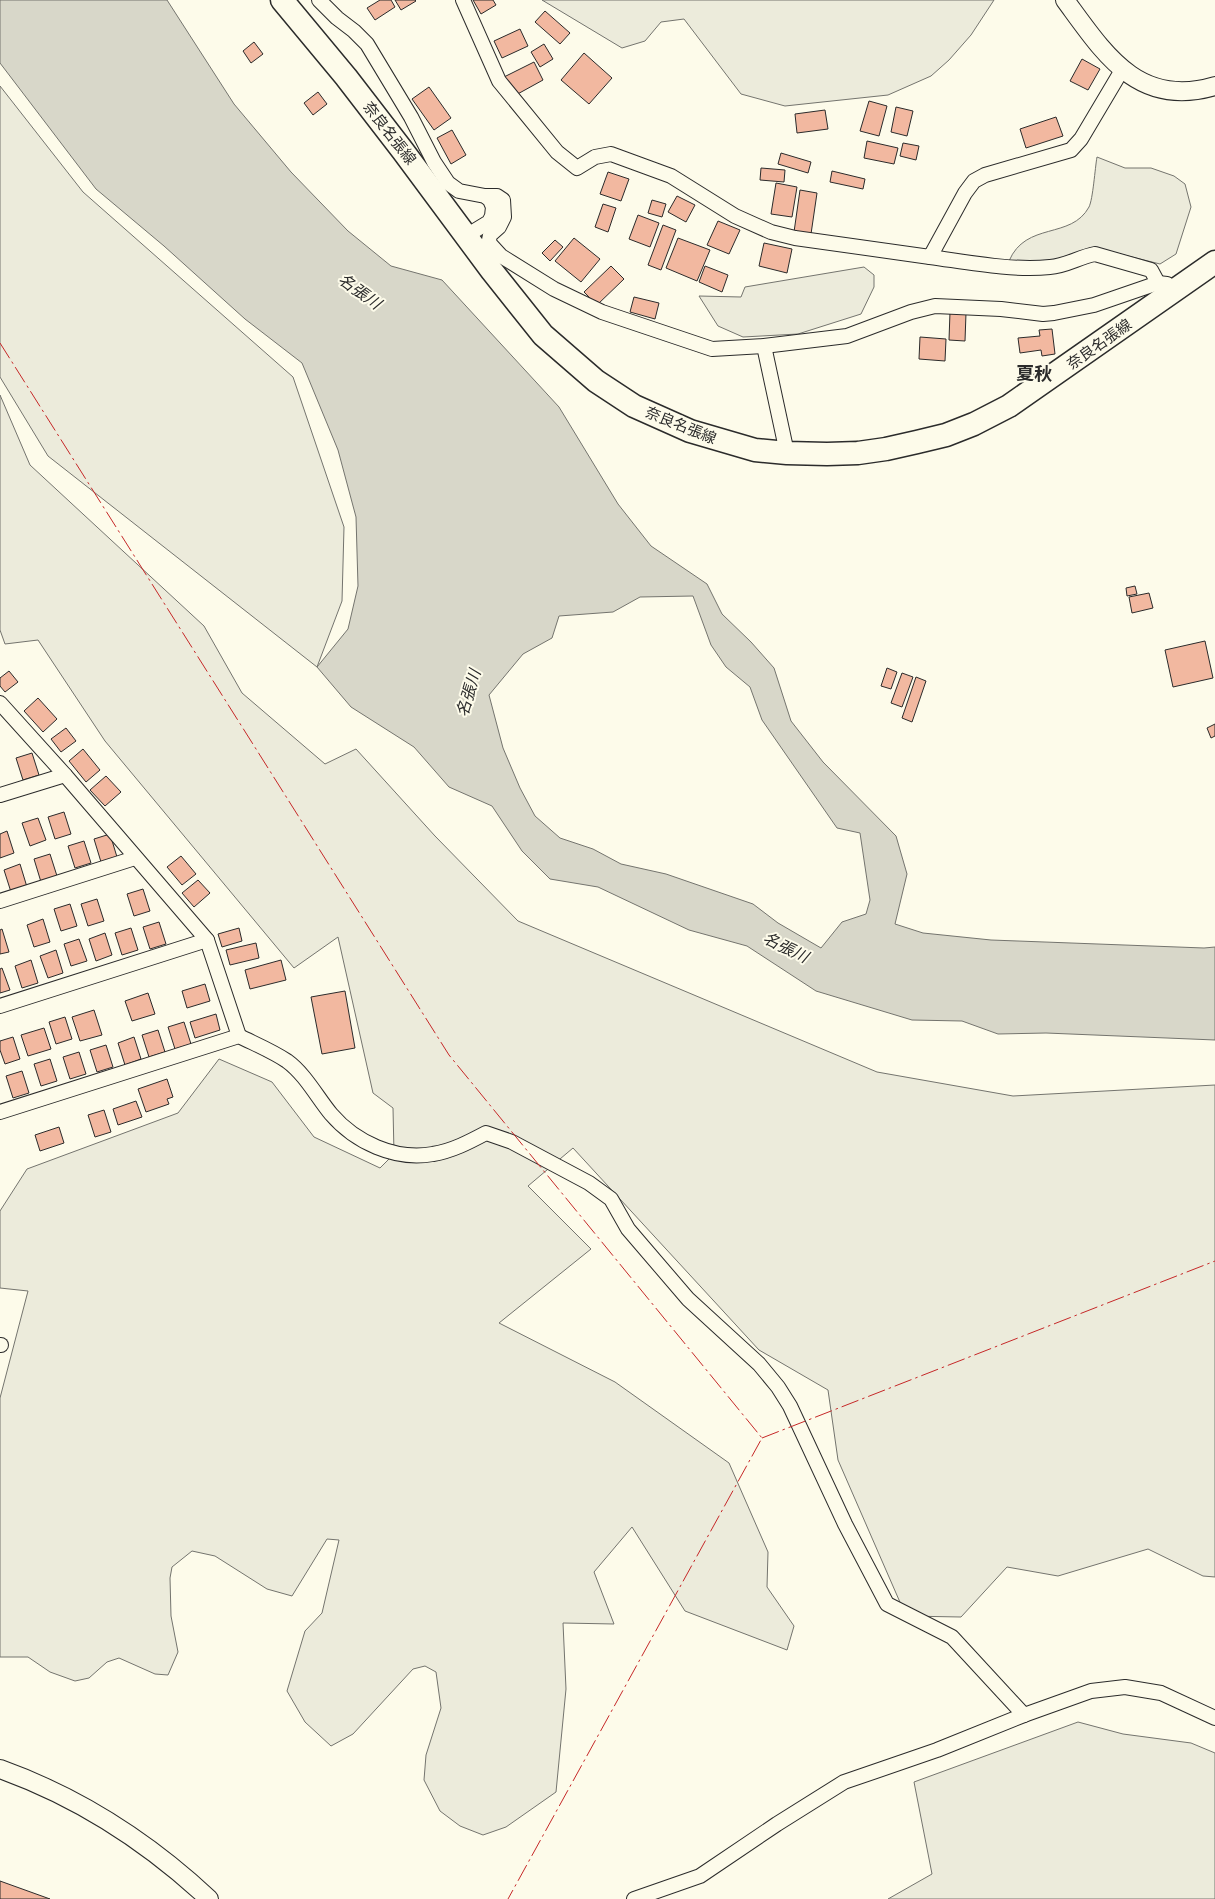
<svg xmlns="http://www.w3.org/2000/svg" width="1215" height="1899" font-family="'PT Sans','Noto Sans JP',sans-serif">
<rect width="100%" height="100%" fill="#fdfbea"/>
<g fill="#ecebdb" stroke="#74746e">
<path d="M542 0H994L971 35 949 60 931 76 888 95 785 106 741 94 684 19 661 22 645 41 622 48Z"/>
<path d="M0 86 83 192 293 377 344 527 342 601 317 667 48 456 0 377Z"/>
<path d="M1097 157 1125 168H1151L1174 176 1185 184 1191 207 1176 254 1160 264 1096 248 1047 263 1009 261C1026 221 1071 240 1089 207 1093 199 1095 168 1097 157Z"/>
<path d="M864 267 874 275V287L861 314 798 334 743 337 718 326 699 296 741 297 745 287Z"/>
<path d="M0 395 30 465 204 626 242 693 325 764 356 749 435 836 518 921 877 1072 1013 1096 1215 1085V1577L1203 1576 1148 1549 1058 1576 1007 1567 961 1617 906 1616 838 1460 828 1390 759 1350 573 1148 528 1186 591 1249 499 1323 615 1382 729 1463 768 1552 767 1587 794 1626 787 1650 685 1611 632 1527 594 1572 614 1624 563 1623 566 1689 556 1792 506 1827 483 1835 460 1826 440 1811 424 1780 426 1755 441 1708 436 1672 425 1666 413 1669 353 1734 331 1746 305 1722 287 1691 305 1631 322 1613 339 1540 327 1539 292 1596 267 1589 215 1556 192 1551 172 1567 170 1578 171 1616 178 1652 168 1675 155 1674 119 1658 107 1662 89 1678 75 1681 50 1672 28 1657H0V1398L28 1291 0 1288V1211L27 1169 178 1113 219 1059 272 1082 314 1137 380 1168 394 1154 393 1108 373 1093 338 937 294 968 105 741 38 640 5 644 0 630Z"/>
<path d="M1078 1722 1123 1734 1191 1743 1215 1753V1899H888L932 1874 914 1782Z"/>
</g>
<path fill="#d8d7c9" stroke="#74746e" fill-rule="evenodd" d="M0 0H167L234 104 291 172 348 231 391 266 442 280 559 407 618 504 651 546 707 584 722 614 751 642 774 668 791 721 823 762 896 836 907 874 895 924 923 933 991 940 1204 948 1215 947V1040L1046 1033 998 1034 962 1021 912 1020 816 991 747 946 689 930 598 887 550 879 522 851 492 806 449 787 414 747 351 707 317 667 348 629 358 586 356 517 338 450 302 363 245 319 164 246 96 189 0 63ZM693 596 711 645 726 667 750 687 762 720 837 828 860 833 870 900 866 914 842 922 821 948 778 923 753 904 666 874 621 864 593 849 560 838 535 816 520 788 503 748 489 695 523 654 552 638 559 616 613 612 640 597Z"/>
<g fill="#f2b8a0" stroke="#2b2b2b">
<path d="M380 0H391L395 7 375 20 367 8Z"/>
<path d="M395 0H415L416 1 401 10Z"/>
<path d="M473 0H493L496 5 481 14Z"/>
<path d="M545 11 570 33 560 44 535 22Z"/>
<path d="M520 29 528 46 502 58 494 41Z"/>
<path d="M254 42 263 54 251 63 243 51Z"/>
<path d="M544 44 553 59 540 67 531 52Z"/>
<path d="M584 53 612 78 589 104 561 80Z"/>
<path d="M1082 59 1100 69 1088 90 1070 81Z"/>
<path d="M534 62 543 80 514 96 504 77Z"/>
<path d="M429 87 451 118 434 130 412 99Z"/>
<path d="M318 92 327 104 313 115 304 103Z"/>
<path d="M869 101 887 106 879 136 860 131Z"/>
<path d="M896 107 913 111 907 136 891 132Z"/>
<path d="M825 110 828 129 797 133 795 114Z"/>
<path d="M1056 117 1063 136 1026 148 1020 129Z"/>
<path d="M452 130 466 155 451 164 437 138Z"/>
<path d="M867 141 898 148 894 164 864 158Z"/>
<path d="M903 143 919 146 916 160 900 156Z"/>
<path d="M781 153 811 162 808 173 778 164Z"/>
<path d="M761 168 785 170 784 182 760 180Z"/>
<path d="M832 171 865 179 863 189 830 182Z"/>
<path d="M608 172 629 179 621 201 600 194Z"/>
<path d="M776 183 797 187 792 217 771 214Z"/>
<path d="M800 190 817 193 811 234 794 232Z"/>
<path d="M677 196 695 205 686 222 668 212Z"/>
<path d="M652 200 666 204 662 217 648 213Z"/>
<path d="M603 204 616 208 608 232 595 227Z"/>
<path d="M638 215 659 223 650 247 629 239Z"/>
<path d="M718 221 740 230 729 254 707 245Z"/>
<path d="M663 225 676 230 661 270 648 265Z"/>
<path d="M574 238 600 259 581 282 555 261Z"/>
<path d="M678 238 710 250 697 281 666 268Z"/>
<path d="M555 240 563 247 550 261 542 253Z"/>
<path d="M764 243 792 249 787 273 759 266Z"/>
<path d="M611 266 624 279 597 305 584 292Z"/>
<path d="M705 266 728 275 722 292 699 282Z"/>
<path d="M634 297 659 303 655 319 630 312Z"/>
<path d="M950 312 966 313 965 341 949 340Z"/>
<path d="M1052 329 1055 354 1042 356 1041 350 1020 353 1018 338 1040 336 1039 330Z"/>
<path d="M920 337 946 339 945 361 919 359Z"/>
<path d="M1135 586 1137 594 1127 596 1126 588Z"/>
<path d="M1149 593 1153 608 1132 613 1129 597Z"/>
<path d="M1205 641 1213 678 1173 687 1165 650Z"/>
<path d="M887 668 897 672 891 689 881 686Z"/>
<path d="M9 671 18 682 5 692 0 686V678Z"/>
<path d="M902 673 913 677 902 707 891 703Z"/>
<path d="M916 677 926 681 912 722 902 718Z"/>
<path d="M38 698 57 719 43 732 24 711Z"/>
<path d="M1215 724V736L1211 738 1207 728Z"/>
<path d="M66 728 76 741 61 752 51 739Z"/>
<path d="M83 749 100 770 86 782 69 761Z"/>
<path d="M32 753 39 775 23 780 16 758Z"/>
<path d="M106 776 121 792 105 806 90 790Z"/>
<path d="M64 812 71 834 55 839 48 817Z"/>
<path d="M38 818 46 840 30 846 22 823Z"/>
<path d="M7 831 14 853 0 858V834Z"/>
<path d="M110 834 117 857 101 862 94 839Z"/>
<path d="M84 841 91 863 75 868 68 846Z"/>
<path d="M50 854 57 876 41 882 34 859Z"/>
<path d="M181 856 196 874 182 885 167 867Z"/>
<path d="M20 864 27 887 11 892 4 870Z"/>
<path d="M198 880 210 893 194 907 182 893Z"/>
<path d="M143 889 150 911 134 916 127 894Z"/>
<path d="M97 899 104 921 88 926 81 904Z"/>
<path d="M70 904 77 926 61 931 54 909Z"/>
<path d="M43 919 50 942 34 947 27 925Z"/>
<path d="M159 922 166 944 150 949 143 927Z"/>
<path d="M131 928 138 950 122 955 115 933Z"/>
<path d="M239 928 242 941 222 947 218 934Z"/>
<path d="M2 929 9 952 0 954V930Z"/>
<path d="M105 933 112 955 96 961 89 939Z"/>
<path d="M79 939 87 961 71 966 64 944Z"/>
<path d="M256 943 259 958 230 965 226 950Z"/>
<path d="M56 950 63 973 48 978 40 956Z"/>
<path d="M31 960 38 983 22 988 15 966Z"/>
<path d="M281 960 286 980 250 989 245 970Z"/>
<path d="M2 968 10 990 0 993V969Z"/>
<path d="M205 984 210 1001 187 1008 182 991Z"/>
<path d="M345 991 355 1048 322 1054 311 997Z"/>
<path d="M148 993 155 1014 132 1021 125 1001Z"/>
<path d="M94 1010 102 1035 80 1041 72 1017Z"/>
<path d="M216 1014 220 1030 195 1038 190 1022Z"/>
<path d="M65 1017 72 1039 56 1044 49 1022Z"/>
<path d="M184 1022 191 1044 175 1049 168 1027Z"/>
<path d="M44 1028 51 1049 28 1056 21 1035Z"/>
<path d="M158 1030 165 1052 149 1057 142 1035Z"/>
<path d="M13 1037 20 1059 5 1064 0 1050V1041Z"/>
<path d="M134 1037 141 1059 125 1065 118 1043Z"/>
<path d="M106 1045 113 1067 97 1072 90 1050Z"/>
<path d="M79 1052 86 1074 70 1079 63 1057Z"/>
<path d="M50 1059 57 1081 41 1086 34 1064Z"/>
<path d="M22 1071 29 1093 13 1098 6 1076Z"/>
<path d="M167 1079 173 1097 167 1099 169 1104 146 1112 138 1089Z"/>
<path d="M136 1101 142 1117 118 1125 113 1109Z"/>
<path d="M104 1110 111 1132 95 1137 88 1115Z"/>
<path d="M59 1127 64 1143 40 1151 35 1135Z"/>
<path d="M0 1881 50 1899H0Z"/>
</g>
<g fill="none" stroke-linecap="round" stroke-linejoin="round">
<g stroke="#2b2b2b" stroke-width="16">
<g id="minor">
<path d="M319 0 337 18 354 31 367 44 411 117 434 162 448 183 459 191 485 196 490 200 493 207 492 216 489 222 466 236"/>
<path d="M463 0 499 81 557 152 577 168 595 157 611 154 671 176 735 216 771 232 795 238 930 257 965 193 974 181 985 175 1071 150 1081 139 1122 70"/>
<path d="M485 196H497L503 200 504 217 499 227 490 235 489 240 490 244 501 256 554 289 602 312 712 349 764 346 847 336 911 312 935 306 1001 309 1043 314 1054 313 1094 305 1158 283 1167 284 1171 293"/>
<path d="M930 257C967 262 1012 271 1050 267 1066 266 1079 257 1095 254L1151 270 1158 283"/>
<path d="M764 346 787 453"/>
<path d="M0 703 65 775 207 940 239 1036"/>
<path d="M0 795 65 775"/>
<path d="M0 901 135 858"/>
<path d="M0 1006 207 940"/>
<path d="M0 1112 239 1036C255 1044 272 1051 287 1061 305 1074 317 1097 331 1114 355 1142 395 1161 433 1154 452 1151 469 1142 486 1133L512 1142 589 1183 611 1199 628 1229 688 1299 759 1364 778 1387 790 1406 845 1524 887 1604 952 1637 1024 1715"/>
<path d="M0 1345H1"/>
<path d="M634 1899 700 1876 777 1824 844 1782 937 1750 1024 1715 1091 1691 1125 1687 1161 1693 1215 1718"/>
</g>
</g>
<g stroke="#2b2b2b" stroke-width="20">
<g id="tertiary">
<path d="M1065 0C1104 53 1138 109 1215 86"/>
<path d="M0 1769C78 1797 148 1842 209 1899"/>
</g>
</g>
<g stroke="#2b2b2b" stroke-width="25">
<path id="primary" d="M282 0 346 77 403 151 492 271 543 335 596 381 634 406 690 431 755 450 787 453 827 454 858 453 886 449 917 442 946 435 974 424 1009 406 1215 262"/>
</g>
<use href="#minor" stroke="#fdfbea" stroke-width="14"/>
<use href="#tertiary" stroke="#fdfbea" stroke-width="18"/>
<use href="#primary" stroke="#fdfbea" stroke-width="22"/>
<g stroke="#c62828" stroke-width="1" stroke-dasharray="18 4 2.5 4" stroke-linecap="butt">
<path d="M0 343 449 1055 762 1438 508 1899"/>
<path d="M762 1438 1215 1261"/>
</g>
</g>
<g text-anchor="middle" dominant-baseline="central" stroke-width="4" stroke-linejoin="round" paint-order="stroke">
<g font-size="15" fill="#2b2b2b" stroke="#fdfbea">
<text transform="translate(390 133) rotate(52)">奈良名張線</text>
<text transform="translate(1099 344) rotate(-35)">奈良名張線</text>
<text transform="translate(681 425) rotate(22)">奈良名張線</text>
</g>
<g font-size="16" font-style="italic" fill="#2b2b2b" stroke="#fdfbea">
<text transform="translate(360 291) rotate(36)">名張川</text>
<text transform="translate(468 693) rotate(-73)">名張川</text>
<text transform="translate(786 947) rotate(26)">名張川</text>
</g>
<g font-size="18" font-weight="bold" fill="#2b2b2b" stroke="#fdfbea">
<text x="1034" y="373">夏秋</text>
</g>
</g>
</svg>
